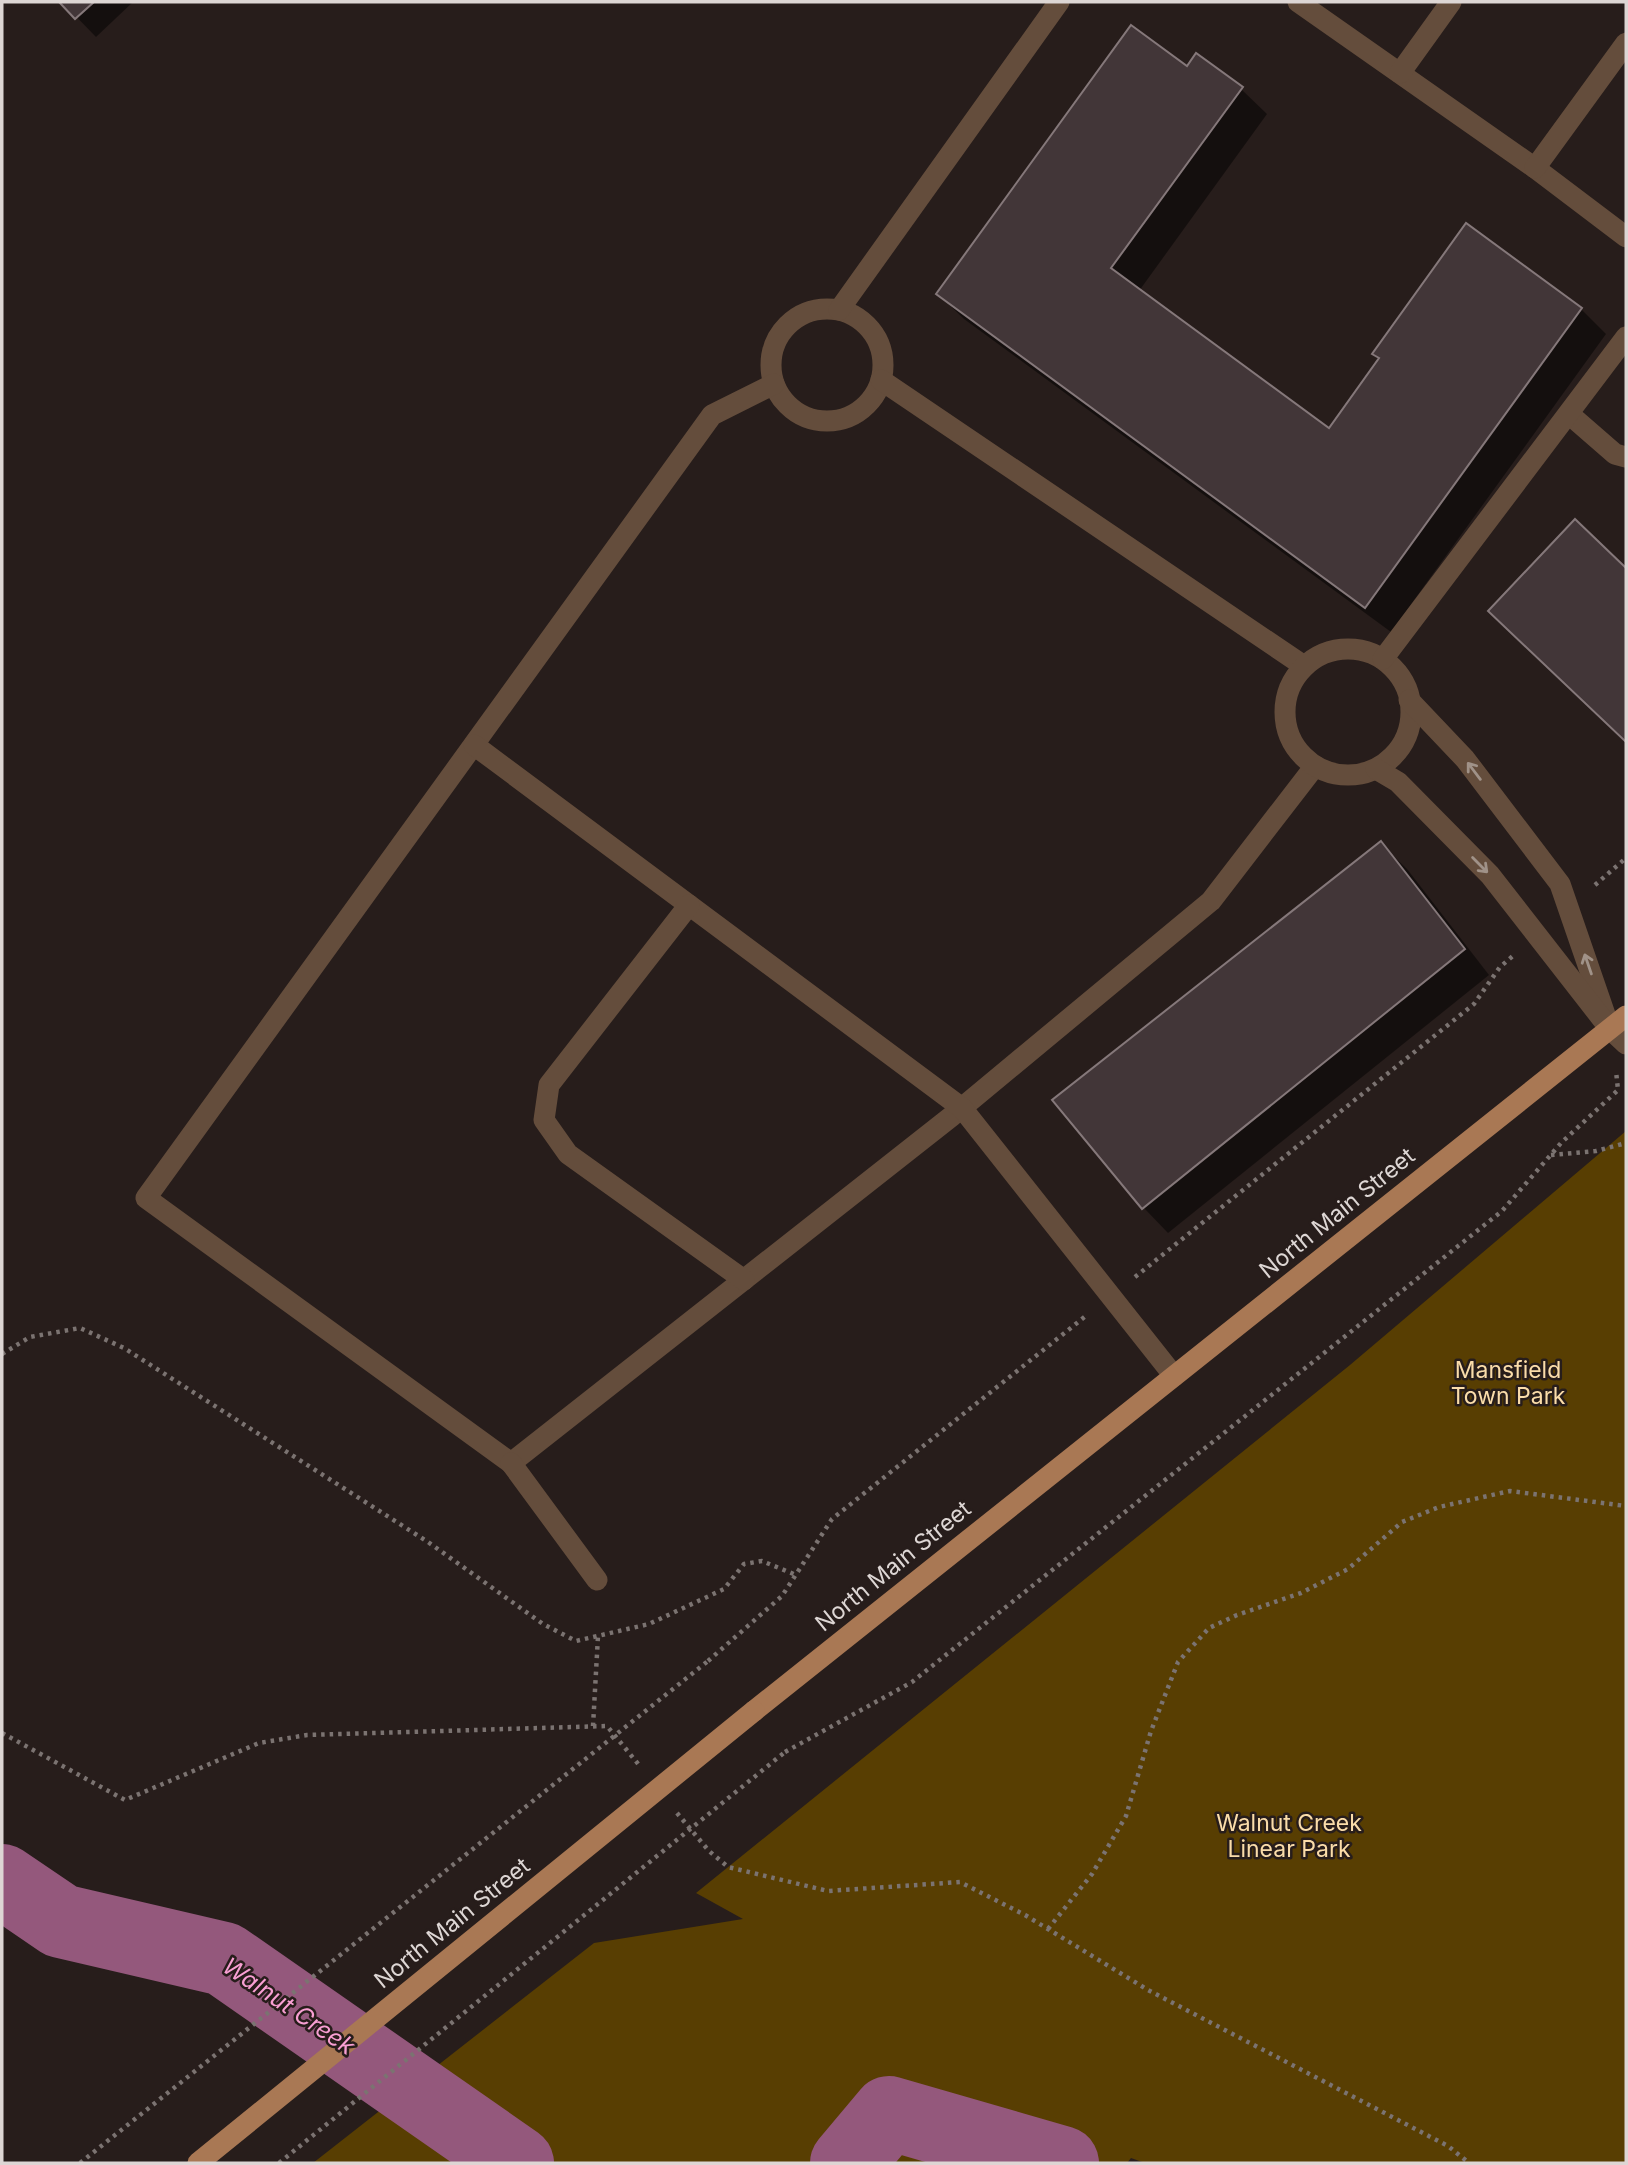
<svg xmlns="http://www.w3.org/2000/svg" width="1628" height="2165" font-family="Inter,sans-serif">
<rect width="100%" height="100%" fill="#271d1b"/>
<path fill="#583e02" d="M1626 1131V2163H1145L1131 2158 1127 2163H313L594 1943 743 1919 696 1893 1350 1365Z"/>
<g fill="#0007">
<path d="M62 2H133L96 37Z"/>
<path d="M1187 68 1241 89 1267 114 1139 291 1330 430 1381 360 1374 353 1581 309 1606 334 1391 632 964 319 938 294Z"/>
<path d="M1575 521 1626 570V741L1526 646Z"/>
<path d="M1381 844 1407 869 1489 975 1168 1233 1143 1207Z"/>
</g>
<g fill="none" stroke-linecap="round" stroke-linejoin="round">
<g stroke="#94587c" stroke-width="74">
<path d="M2 1881 61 1921 224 1959 517 2163"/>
<path d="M847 2163 889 2113 1062 2163"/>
</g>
</g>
<g fill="#423638" stroke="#85787a" stroke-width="2">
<path d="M59 2H94L75 19Z"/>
<path d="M1131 25 1187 66 1196 53 1243 87 1111 268 1329 428 1379 358 1372 354 1466 223 1582 308 1365 608 936 294Z"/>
<path d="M1575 519 1626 568V742L1488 611Z"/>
<path d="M1381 841 1465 949 1142 1209 1052 1100Z"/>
</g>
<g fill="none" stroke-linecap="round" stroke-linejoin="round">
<g stroke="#7b7371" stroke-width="4.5" stroke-dasharray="3.5 5" stroke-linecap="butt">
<path d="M1595 885 1626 858"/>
<path d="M1551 1155 1596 1151 1626 1143"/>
<path d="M1135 1277 1474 1004 1500 967 1514 955"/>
<path d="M2 1354 30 1337 80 1328 124 1348 428 1542 543 1624 576 1641 649 1624 724 1589 744 1564 762 1561 796 1575"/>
<path d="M708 1661 782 1596 832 1519 1087 1315"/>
<path d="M593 1726 598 1636"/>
<path d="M2 1733 125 1800 259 1743 307 1735 607 1726 639 1765"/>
<path d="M785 1752 912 1682 1502 1211 1561 1143 1618 1090 1616 1071"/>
<path d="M677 1813 709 1851 728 1867 828 1891 960 1882 1025 1915 1148 1990 1448 2146 1469 2163"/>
<path d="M1048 1929 1092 1874 1126 1816 1151 1731 1178 1662 1209 1628 1237 1615 1301 1593 1348 1569 1402 1522 1439 1507 1510 1491 1626 1506"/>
</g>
<g stroke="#644d3c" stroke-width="21">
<path d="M1298 2 1535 168 1626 237"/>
<path d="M1400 73 1451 2"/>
<path d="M1535 168 1626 43"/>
<circle cx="827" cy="365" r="56"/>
<path d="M839 310 1059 2"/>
<path d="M881 380 1304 666"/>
<path d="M774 384 712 415 146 1198 511 1463 952 1116 1211 901 1315 766"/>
<path d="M1569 414 1615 454 1626 457"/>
<circle cx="1348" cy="712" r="63"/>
<path d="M1383 659 1626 337"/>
<path d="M1409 700 1465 759 1560 884 1610 1029"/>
<path d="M474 745 962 1108 1174 1376"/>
<path d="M1376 769 1398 782 1490 875 1610 1029 1626 1044"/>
<path d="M689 905 549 1085 544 1120 568 1154 744 1280"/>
<path d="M511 1463 597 1580"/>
</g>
<path stroke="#a97854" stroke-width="21" d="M754 1711 1626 1016"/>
<g stroke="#7b7371" stroke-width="4.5" stroke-dasharray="3.5 5" stroke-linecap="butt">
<path d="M80 2163 708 1661"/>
<path d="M279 2163 785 1752"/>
</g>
<path stroke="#a97854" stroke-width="21" d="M198 2163 754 1711"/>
</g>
<defs><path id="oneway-shaft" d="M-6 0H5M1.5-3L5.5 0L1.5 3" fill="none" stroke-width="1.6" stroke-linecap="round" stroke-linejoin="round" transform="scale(1.75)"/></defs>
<g stroke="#a09288">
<use href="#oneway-shaft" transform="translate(1474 771) rotate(-127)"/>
<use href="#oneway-shaft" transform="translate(1480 865) rotate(45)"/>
<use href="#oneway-shaft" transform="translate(1588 964) rotate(-109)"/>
</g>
<g text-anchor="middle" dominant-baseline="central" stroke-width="5" stroke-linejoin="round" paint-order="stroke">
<g font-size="23" fill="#ddd6d4" stroke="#271d1b">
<text transform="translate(1337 1213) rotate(-39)">North Main Street</text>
<text transform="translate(893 1566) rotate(-39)">North Main Street</text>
<text transform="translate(452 1923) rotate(-39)">North Main Street</text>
</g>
<g font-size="23" fill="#fadca9" stroke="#271d1b">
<text x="1508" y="1370">Mansfield<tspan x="1508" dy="26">Town Park</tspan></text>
<text x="1289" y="1823">Walnut Creek<tspan x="1289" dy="26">Linear Park</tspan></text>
</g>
<g font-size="24" font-style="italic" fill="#f89fd3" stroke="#271d1b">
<text transform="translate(289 2006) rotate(34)">Walnut Creek</text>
</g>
</g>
<rect width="1628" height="2165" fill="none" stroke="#ddd6d4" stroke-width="7"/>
</svg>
